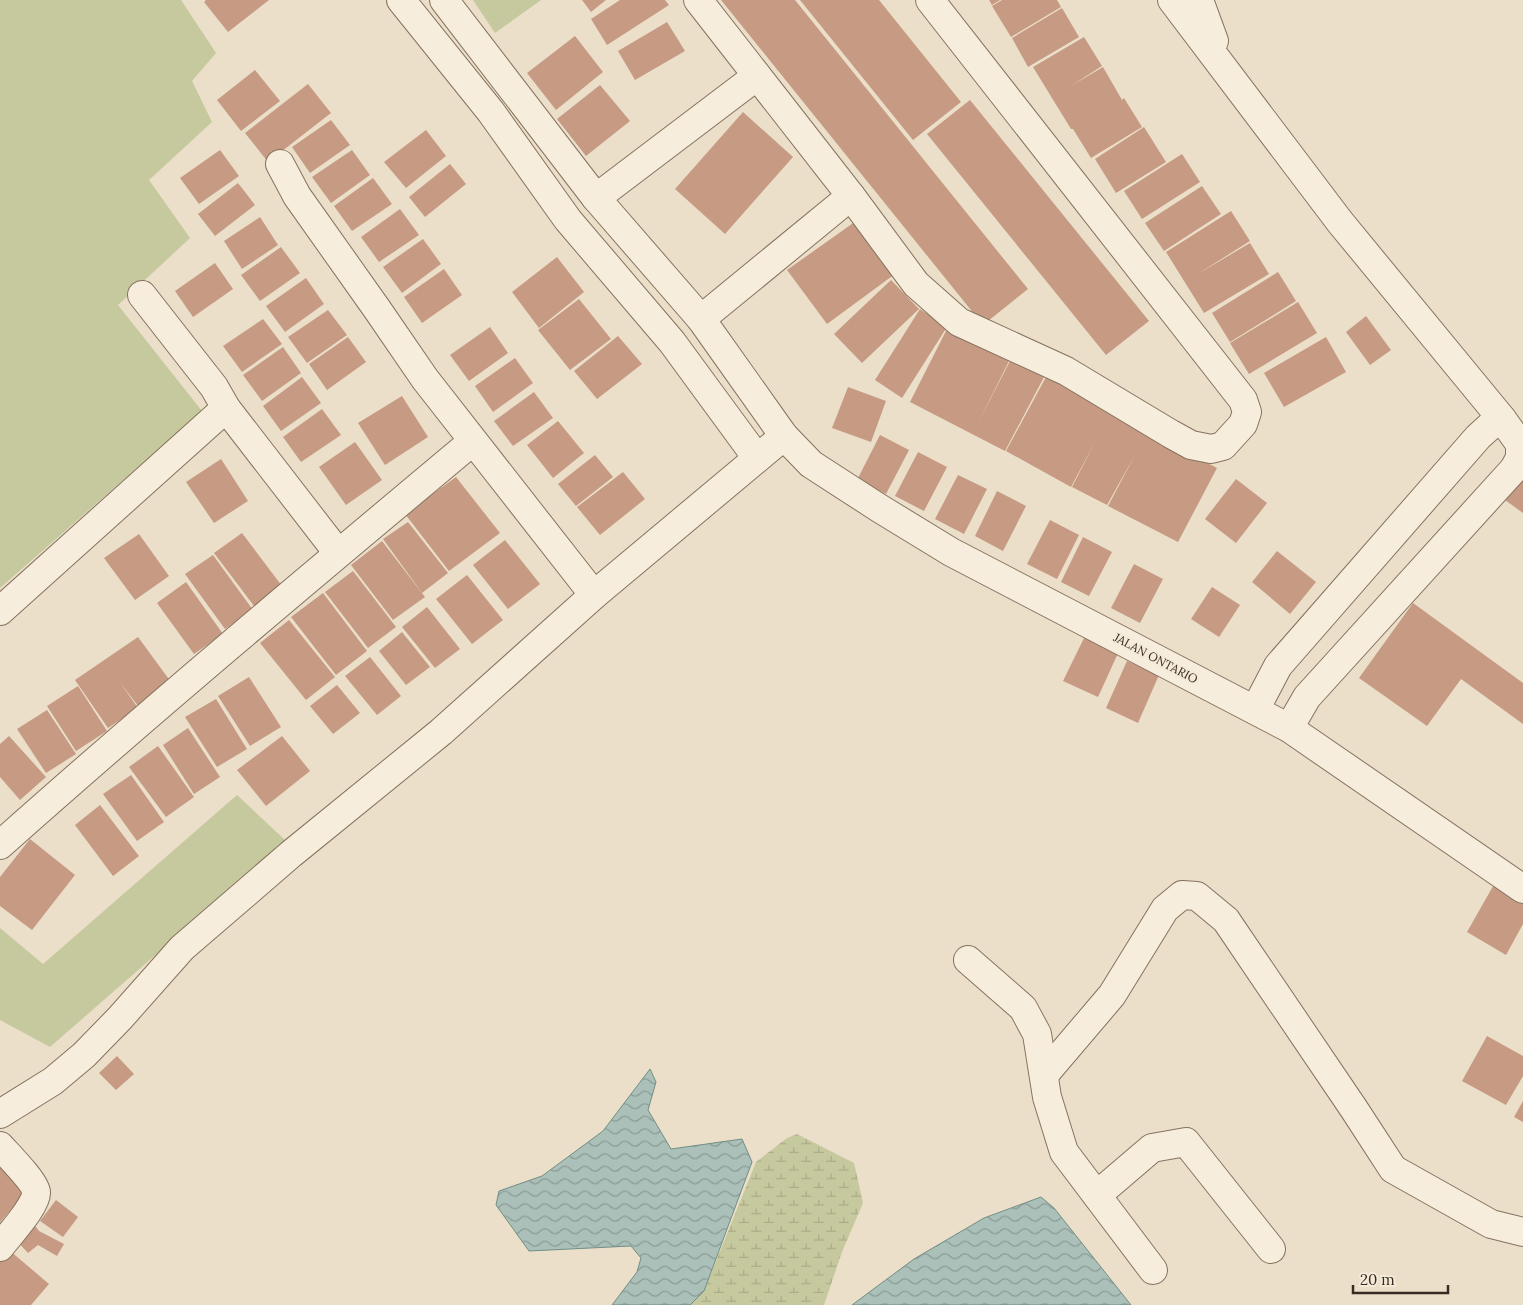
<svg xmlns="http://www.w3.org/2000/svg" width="1523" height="1305" font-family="Lora,serif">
<defs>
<pattern id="wetland-marsh" width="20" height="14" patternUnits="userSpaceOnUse" patternTransform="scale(1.25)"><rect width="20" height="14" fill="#c6c89e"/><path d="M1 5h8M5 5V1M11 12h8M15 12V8" fill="none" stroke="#abac88"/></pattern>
<pattern id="water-waves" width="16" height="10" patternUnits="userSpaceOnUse" patternTransform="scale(1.25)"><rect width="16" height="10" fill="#aac0b8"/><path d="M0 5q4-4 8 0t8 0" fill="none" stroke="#8b9c95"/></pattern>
</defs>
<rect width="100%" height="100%" fill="#ebdfc9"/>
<g fill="#c6c89e">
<path d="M0 0H181L216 53 192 81 212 122 149 180 190 238 118 305 202 411 0 588Z"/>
<path d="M473 0H541L495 33Z"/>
<path d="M237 795 286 841 50 1047 0 1020V928L43 964Z"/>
</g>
<path fill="url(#wetland-marsh)" d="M797 1134 854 1163 863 1203 842 1252 824 1305H690L704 1291 756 1162 787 1138Z"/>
<g fill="url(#water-waves)" stroke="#718e85">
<path d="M650 1069 656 1082 648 1110 671 1149 742 1139 752 1162 704 1291 690 1305H612L637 1272 641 1258 631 1246 529 1251 496 1205 499 1191 542 1176 603 1131Z"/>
<path d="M1041 1197 1054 1208 1131 1305H852L914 1259 984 1218Z"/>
</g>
<g fill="#c69a83">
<path d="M206 0H269L228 32 204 2Z"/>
<path d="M582 0H606L591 12Z"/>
<path d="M620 0H665L669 5 607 45 591 19Z"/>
<path d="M721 0H795L1028 289 983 325Z"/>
<path d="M800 0H879L961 102 913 140Z"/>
<path d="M989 0H1000L992 5Z"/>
<path d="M1002 0H1057L1061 7 1011 37 992 6Z"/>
<path d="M1062 8 1079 37 1028 67 1012 38Z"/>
<path d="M667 22 685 51 635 80 618 51Z"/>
<path d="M575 36 603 72 556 110 527 73Z"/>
<path d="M1084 37 1102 66 1071 86 1103 67 1122 100 1124 98 1142 127 1091 158 1073 129H1071L1033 67Z"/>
<path d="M255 70 280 101 241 131 217 100Z"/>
<path d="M308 84 331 113 268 162 245 133Z"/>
<path d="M600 85 630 121 586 156 557 119Z"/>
<path d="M970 100 1149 321 1106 355 927 134Z"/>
<path d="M743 112 793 157 725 234 675 189Z"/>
<path d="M331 120 350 145 310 173 292 147Z"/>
<path d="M1144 127 1166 162 1116 193 1095 159Z"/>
<path d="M426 130 446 156 406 188 384 162Z"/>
<path d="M220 150 239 176 199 204 180 178Z"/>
<path d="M352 150 370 175 331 203 312 177Z"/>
<path d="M1182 154 1200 182 1142 219 1124 191Z"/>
<path d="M450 164 466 184 425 217 409 197Z"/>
<path d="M373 178 392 204 352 231 334 206Z"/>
<path d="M238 183 255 205 215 236 198 214Z"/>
<path d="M1202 186 1221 214 1164 251 1145 223Z"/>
<path d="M400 209 419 235 379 262 361 237Z"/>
<path d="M1231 211 1250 241 1196 275 1250 243 1269 274 1204 313 1166 252Z"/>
<path d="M260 217 278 245 242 269 224 241Z"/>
<path d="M856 221 895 274 827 324 787 270Z"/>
<path d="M423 239 441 264 402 293 383 267Z"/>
<path d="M281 247 300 273 260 301 241 275Z"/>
<path d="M557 257 584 292 539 328 512 292Z"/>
<path d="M215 263 233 289 193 317 175 291Z"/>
<path d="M444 269 462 295 422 323 404 297Z"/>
<path d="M1278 272 1296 301 1230 342 1212 313Z"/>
<path d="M306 278 324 304 285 332 266 306Z"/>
<path d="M891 280 919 309 862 363 834 334Z"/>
<path d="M579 299 611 339 570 370 538 330Z"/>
<path d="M1298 302 1317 333 1249 374 1230 343Z"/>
<path d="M920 309 947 327 902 398 875 380Z"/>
<path d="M328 310 347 335 307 363 288 337Z"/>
<path d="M1366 316 1391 350 1370 365 1346 332Z"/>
<path d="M263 319 282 344 242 372 223 346Z"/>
<path d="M490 327 508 353 469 381 450 355Z"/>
<path d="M948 327 1010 359 978 423 1011 359 1044 377 1005 451 910 402Z"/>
<path d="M618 336 642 364 597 399 574 371Z"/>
<path d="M348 337 366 362 327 390 309 364Z"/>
<path d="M1326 337 1346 372 1284 407 1264 373Z"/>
<path d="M283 347 301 373 262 401 243 375Z"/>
<path d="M515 358 533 383 493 412 475 386Z"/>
<path d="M302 377 321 403 281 431 263 406Z"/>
<path d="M1046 377 1217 468 1178 542 1108 506 1135 455 1107 505 1072 487 1096 440 1071 487 1006 451Z"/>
<path d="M848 387 886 401 871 442 832 428Z"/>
<path d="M534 392 553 418 513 446 494 421Z"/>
<path d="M402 396 428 437 385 465 358 423Z"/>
<path d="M322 409 341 435 301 462 283 437Z"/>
<path d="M558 421 584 453 553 478 527 445Z"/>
<path d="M880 435 909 450 886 494 857 480Z"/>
<path d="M355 442 382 480 346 505 319 467Z"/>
<path d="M918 452 947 467 924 511 895 496Z"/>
<path d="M595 455 613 477 576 506 558 484Z"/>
<path d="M221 459 248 501 214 523 186 482Z"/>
<path d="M623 472 645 499 600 535 577 507Z"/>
<path d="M1523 474V513L1505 500Z"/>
<path d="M958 475 987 489 964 534 935 519Z"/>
<path d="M456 477 500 533 449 571 405 514Z"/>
<path d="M1236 479 1267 503 1236 543 1205 519Z"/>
<path d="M997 491 1026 506 1003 551 975 536Z"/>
<path d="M1050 520 1079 535 1057 579 1027 564Z"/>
<path d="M408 522 448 573 422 593 383 539Z"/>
<path d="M242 533 282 586 254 606 214 553Z"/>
<path d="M139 534 169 576 135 600 104 558Z"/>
<path d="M1083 537 1112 552 1089 596 1061 582Z"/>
<path d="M505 540 540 584 508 609 473 565Z"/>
<path d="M382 541 425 597 393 620 351 565Z"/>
<path d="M1277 551 1316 582 1290 614 1252 582Z"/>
<path d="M213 555 253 610 225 629 185 574Z"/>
<path d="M1134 564 1163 579 1140 623 1111 608Z"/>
<path d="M353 571 396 627 368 648 325 592Z"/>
<path d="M467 575 503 620 472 644 436 599Z"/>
<path d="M186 582 223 634 194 654 157 603Z"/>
<path d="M1212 587 1240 605 1219 637 1191 619Z"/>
<path d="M323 593 367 651 336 675 291 617Z"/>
<path d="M1413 603 1523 683V724L1461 679 1427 726 1359 678Z"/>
<path d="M427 607 460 649 435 668 402 627Z"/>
<path d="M289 620 335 677 306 700 260 643Z"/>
<path d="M402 632 430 667 406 685 379 651Z"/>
<path d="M1085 636 1119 651 1098 697 1063 681Z"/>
<path d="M138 637 171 682 138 706 119 681 138 708 108 728 75 680Z"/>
<path d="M370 657 401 696 377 715 345 676Z"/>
<path d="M1127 661 1159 675 1138 723 1106 708Z"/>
<path d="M249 677 281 727 250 746 218 696Z"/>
<path d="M337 685 360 713 333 734 310 706Z"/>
<path d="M78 686 107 731 76 751 47 706Z"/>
<path d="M216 699 247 749 217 767 185 717Z"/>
<path d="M47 710 76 754 46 773 17 729Z"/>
<path d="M188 728 220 777 194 794 163 745Z"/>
<path d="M9 736 46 777 20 800 0 777V744Z"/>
<path d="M282 736 310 771 266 806 237 770Z"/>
<path d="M158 746 194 797 166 817 129 767Z"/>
<path d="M131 775 164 822 137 841 103 794Z"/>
<path d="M100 805 139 856 113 876 75 825Z"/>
<path d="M30 839 75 875 32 930 0 906V877Z"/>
<path d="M1496 881 1523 897V924L1506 955 1467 932Z"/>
<path d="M1487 1036 1523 1056V1076L1506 1105 1462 1081Z"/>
<path d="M117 1056 134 1074 116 1090 99 1073Z"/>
<path d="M1523 1101V1122L1514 1117Z"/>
<path d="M0 1165 28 1190 0 1222Z"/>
<path d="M56 1200 78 1217 63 1237 40 1221Z"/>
<path d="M32 1222 39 1231 64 1244 57 1256 38 1245 28 1253 14 1238Z"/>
<path d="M9 1250 49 1284 31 1305H0V1260Z"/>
</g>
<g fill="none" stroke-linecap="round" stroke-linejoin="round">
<g stroke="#86725f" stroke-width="30">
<g id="minor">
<path d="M401 0 491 112 568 220 672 342 757 458"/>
<path d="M444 0 596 198 701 319 784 436 811 464 879 508 951 552 1289 728 1523 889"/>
<path d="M698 0 851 196 701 319"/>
<path d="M1172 0 1340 222 1502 419 1520 444V458L1514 469 1307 697 1289 728"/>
<path d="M1199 0 1214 41"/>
<path d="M280 164 297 196 377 309 425 379 594 595"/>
<path d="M851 196 916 284 959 322 1066 371 1171 434 1191 445 1211 449 1223 446 1243 424 1247 412 1243 400 930 0"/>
<path d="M596 198 757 76"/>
<path d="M142 295 214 387 226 408 338 553"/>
<path d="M0 611 226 408"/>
<path d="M1255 710 1278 666 1478 437 1489 427 1502 419"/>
<path d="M0 845C155 707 314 574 473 441"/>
<path d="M968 960 1023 1008 1037 1034 1047 1097 1064 1152 1153 1270"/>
<path d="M1044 1075 1112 995 1165 909 1182 895 1197 896 1226 920 1354 1109 1393 1169 1491 1224 1523 1232"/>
<path d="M0 1114 53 1081 84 1055 120 1018 182 948 291 854 441 732 594 595 784 436"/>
<path d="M0 1146C8 1155 35 1182 36 1192 38 1204 8 1236 0 1247"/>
<path d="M1097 1195 1152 1148 1186 1142 1271 1249"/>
</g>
</g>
<use href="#minor" stroke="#f6eddc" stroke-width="28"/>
</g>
<g text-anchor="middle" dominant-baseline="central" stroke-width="4" stroke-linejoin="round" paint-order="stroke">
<g font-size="12" fill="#382b22" stroke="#f3ead8">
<text transform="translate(1156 658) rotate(28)">JALAN ONTARIO</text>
</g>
</g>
<path d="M1353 1285v8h95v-8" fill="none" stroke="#382b22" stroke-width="2.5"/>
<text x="1360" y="1285" font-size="15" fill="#382b22" stroke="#f3ead8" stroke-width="4" paint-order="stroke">20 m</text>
</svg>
